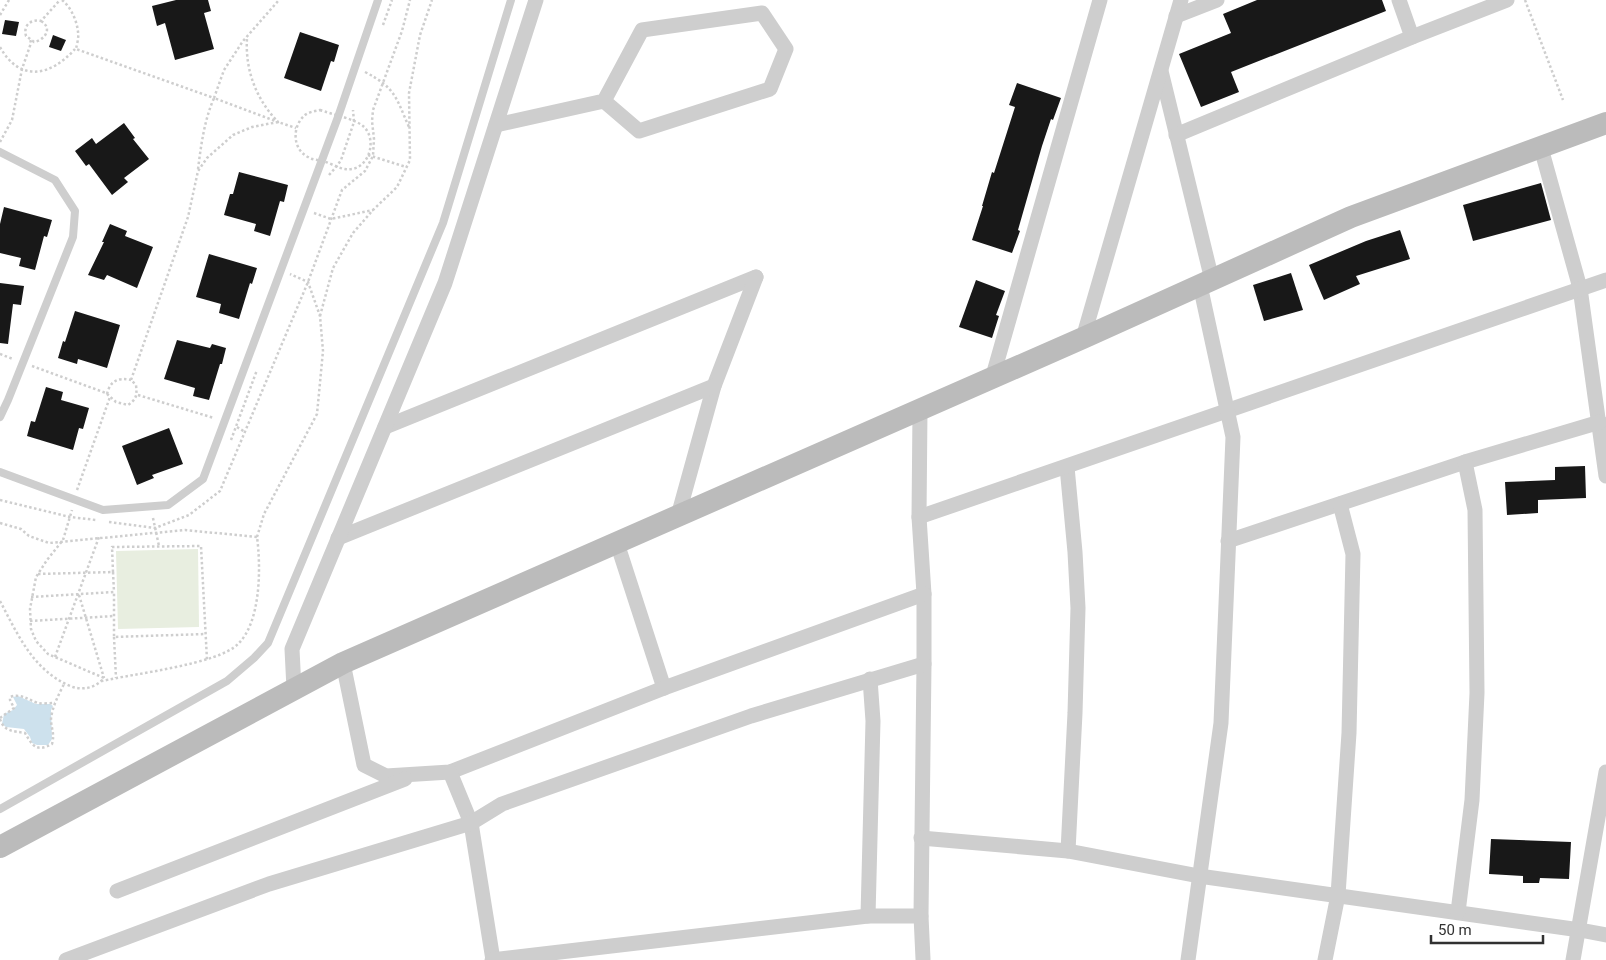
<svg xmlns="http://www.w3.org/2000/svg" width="1606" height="960" font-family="Roboto,sans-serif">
<rect width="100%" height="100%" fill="#fff"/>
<path fill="#e8eee0" d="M198 549 199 627 118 629 116 551Z"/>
<path fill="#cde1ed" d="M18 696 36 704H50L53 706 51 710 52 739 48 745H37L32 743 30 737 24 729 6 727 2 724 4 714 13 710 17 705 13 697Z"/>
<g fill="#181818">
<path d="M176 0H208L211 11 204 13 214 49 175 60 165 23 157 26 152 6Z"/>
<path d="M1257 0H1382L1386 11 1231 72 1239 92 1201 107 1179 54 1231 33 1223 14Z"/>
<path d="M5 20 19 22 16 36 2 34Z"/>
<path d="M300 32 339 45 334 62 331 61 321 91 284 78Z"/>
<path d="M53 35 66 40 61 51 49 47Z"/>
<path d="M1017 83 1061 98 1053 120 1051 119 1042 146 1018 230 1020 231 1012 253 972 240 983 206H982L992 172 994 173 1015 107 1009 105Z"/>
<path d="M124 123 135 138 133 139 149 159 124 178 128 182 112 195 89 164 86 166 75 151 92 138 96 144Z"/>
<path d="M239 172 288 185 284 202 280 201 270 236 254 231 256 224 224 215 230 194H233Z"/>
<path d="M1541 183 1551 220 1473 241 1463 205Z"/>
<path d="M4 207 52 220 47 237 44 236 35 270 19 266 21 258 0 253V224Z"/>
<path d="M110 224 127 231 125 236 153 247 137 288 107 275 104 280 88 275 104 242H102Z"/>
<path d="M1400 230 1410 259 1356 276 1360 284 1324 300 1309 265 1366 241Z"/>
<path d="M209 254 257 268 252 284 250 283 239 319 219 313 221 304 196 297Z"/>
<path d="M1291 273 1303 310 1264 321 1253 285Z"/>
<path d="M976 280 1005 291 996 315 999 316 992 338 959 327Z"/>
<path d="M0 283 24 286 21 305 13 304 8 344 0 343Z"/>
<path d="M75 311 120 325 107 368 78 359 77 364 58 358 63 341 65 342Z"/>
<path d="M177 340 210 348 212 344 226 348 222 364H220L209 400 193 396 195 388 164 379Z"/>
<path d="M46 387 63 392 61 400 89 408 83 429 79 428 73 450 27 436 31 421 35 422Z"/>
<path d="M169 428 183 464 152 475 154 478 137 485 122 446Z"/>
<path d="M1585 466 1586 498 1538 500V513L1507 515 1505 482 1555 480V467Z"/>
<path d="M1491 839 1571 842 1569 879 1540 878 1539 883H1523V876L1489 874Z"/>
</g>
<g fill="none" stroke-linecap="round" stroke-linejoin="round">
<g stroke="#cecece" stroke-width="2.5" stroke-dasharray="2.5 2.5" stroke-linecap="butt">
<path d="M62 0C71 7 77 21 78 32 79 37 77 44 76 49L214 98 224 70 243 41 279 0"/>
<path d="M1525 0 1563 100"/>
<path d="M0 15 9 0"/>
<path d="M41 21C53 28 45 40 34 42L26 36C23 25 31 19 41 21L60 0"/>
<path d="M383 25 392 0"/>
<path d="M0 47C20 83 51 76 75 49"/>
<path d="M365 72C396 88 396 98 409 127"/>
<path d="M320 110C331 114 355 119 363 126 379 140 368 173 345 169 338 168 330 163 323 161 319 160 312 160 308 157 292 149 292 126 305 115 309 112 315 111 320 110Z"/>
<path d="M0 142 12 120 22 69 31 43 30 39"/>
<path d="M368 155 406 167"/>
<path d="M198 169C201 146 204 121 214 98L278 122C256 99 245 70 247 38"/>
<path d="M329 175 337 166 341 160 354 122 353 110"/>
<path d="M314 213 331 219 373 210"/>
<path d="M320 316 333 268 353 233 373 210 397 187 410 160 409 93 420 35 432 0"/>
<path d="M0 354 13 359"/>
<path d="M32 366 106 393 116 402 128 405C137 399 137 395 136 385L131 380 188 217 198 171 207 158 233 135 252 127 278 122 296 128"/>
<path d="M107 394C110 381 118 377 131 380"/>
<path d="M138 395 214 418"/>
<path d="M237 427 245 432"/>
<path d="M231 440 257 370"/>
<path d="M77 490 110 397"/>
<path d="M0 500 70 517 96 520"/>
<path d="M153 518 159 546"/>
<path d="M109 522 155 528 189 515 220 491 308 282 342 190 365 171 373 156 374 139 372 121 373 110 402 31 410 0"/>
<path d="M0 523 21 529 29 536 49 543 185 530 257 537C261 567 261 622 238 644 219 664 132 674 102 681"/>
<path d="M257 537 264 514 317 414 323 351 320 316 308 282 290 274"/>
<path d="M113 572 114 592"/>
<path d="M38 574 113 572 112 547 201 546 207 660"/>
<path d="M79 595 104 678"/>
<path d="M31 597 114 592V637L205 634"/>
<path d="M0 601C18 635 33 670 70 686 82 691 96 688 104 678L48 654 36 641 31 629 30 609 36 577 47 560 63 540 72 510"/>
<path d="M30 621 114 616"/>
<path d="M114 637 116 678"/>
<path d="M55 657 99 537"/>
<path d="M0 718 14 708 10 700V697C21 693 28 700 38 703 43 704 50 703 55 703"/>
<path d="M0 719C4 732 14 731 25 733 33 747 37 752 52 744 55 733 51 729 51 719 52 707 59 694 64 684"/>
</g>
<g stroke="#cecece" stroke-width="8">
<path d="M0 152 55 180 75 211 73 237 8 400 0 417"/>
<path d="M0 472 103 510 168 505 203 479 338 117 378 0"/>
<path d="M0 809 227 681 254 658 268 643 443 223 511 0"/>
</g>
<g stroke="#cecece" stroke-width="15">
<path d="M1399 0 1412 37"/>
<path d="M1176 16 1217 0"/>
<path d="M1161 71 1212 280"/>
<path d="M496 125 604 101 642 30 762 13 786 49 770 89 639 131 604 101"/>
<path d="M1176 135 1412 37 1507 0"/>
<path d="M1541 148 1580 288 1606 476"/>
<path d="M1083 338 1181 0"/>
<path d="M992 379 1100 0"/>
<path d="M920 410 919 517 924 594V664L921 916 923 959"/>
<path d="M385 427 756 277"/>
<path d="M1067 467 1075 552 1078 608 1075 713 1068 851"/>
<path d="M678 516 714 386 756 277"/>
<path d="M919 517 1606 280"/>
<path d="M338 538 714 386"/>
<path d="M1228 541 1465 462 1600 422"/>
<path d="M617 543 664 688"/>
<path d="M343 663 364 765 386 776 450 772 664 688 924 594"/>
<path d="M294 689 292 649 445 283 536 0"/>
<path d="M450 772 471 823 493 960"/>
<path d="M921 838 1068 851 1199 876 1580 930 1606 935"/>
<path d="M117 891 405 779"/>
<path d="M1458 912 1472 800 1477 693 1475 510 1465 462"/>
<path d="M868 916 873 721 870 679"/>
<path d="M66 960 269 884 471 823 502 804 751 716 924 664"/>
<path d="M492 960 868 916H921"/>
<path d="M1188 960 1221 723 1233 437 1200 285"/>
<path d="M1325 960 1338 895 1349 733 1353 554 1340 504"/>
<path d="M1573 960 1606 772"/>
</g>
<path stroke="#bbb" stroke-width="22" d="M0 847 343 663 1083 338 1351 217 1606 123"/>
</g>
<path d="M1431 935v8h112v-8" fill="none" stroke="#313131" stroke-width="2.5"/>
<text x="1438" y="935" font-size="15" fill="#313131" stroke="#ffffff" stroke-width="4" paint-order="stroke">50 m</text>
</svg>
